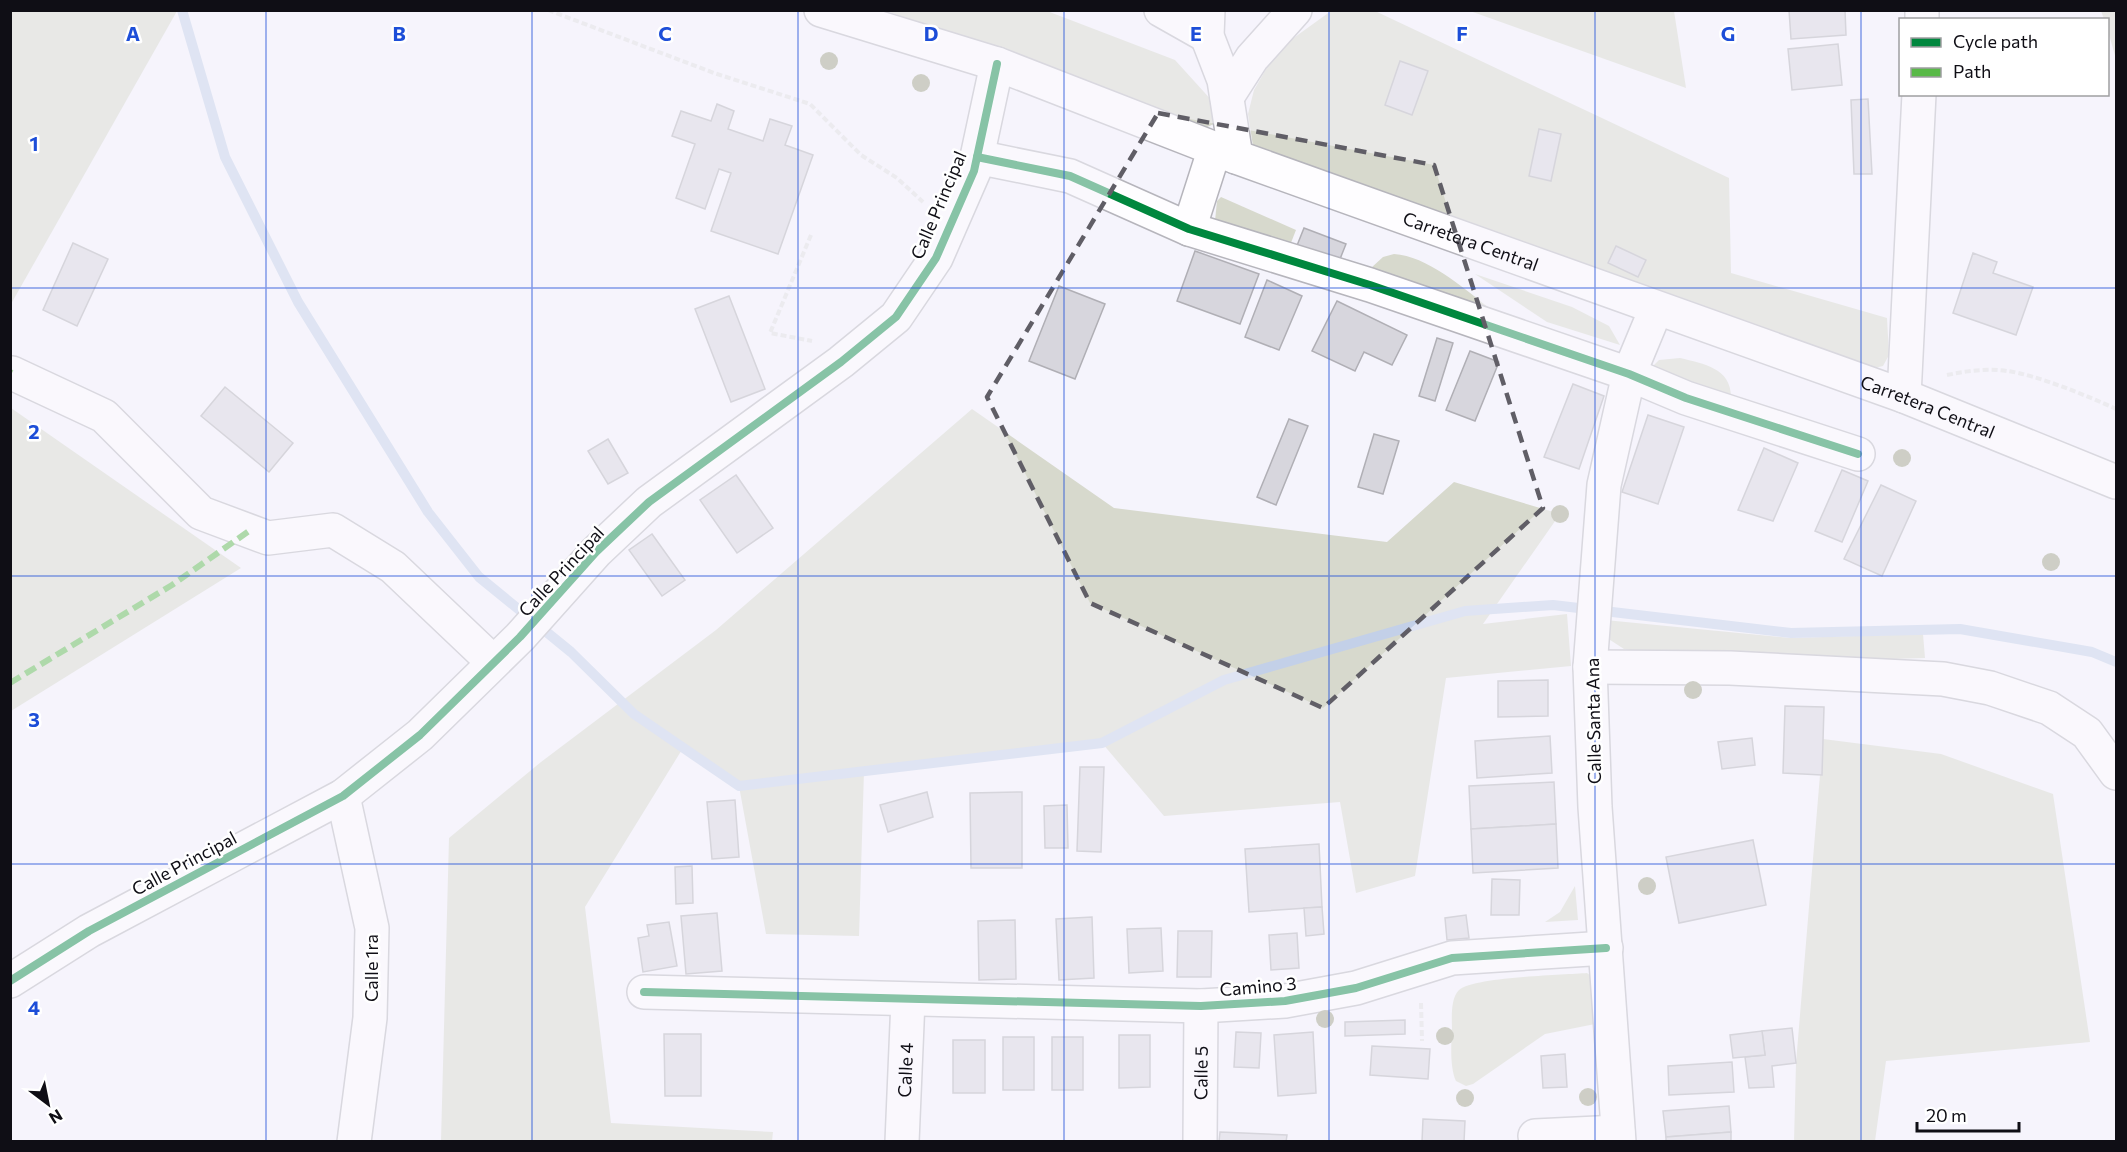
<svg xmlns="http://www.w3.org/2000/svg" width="2127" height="1152" font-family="Commissioner,sans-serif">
<rect width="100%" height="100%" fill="#f5f4fc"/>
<g fill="#d7d9cd">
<path d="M11 10 177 11 11 304 10 11Z"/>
<path d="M887 11H1047L1175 60 1214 103 1216 123 1201 130 1162 113Z"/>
<path d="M1331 11H1375L1729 178 1731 273 1887 318 1889 355 1883 366 1866 370 1253 146 1248 114 1254 90 1277 50Z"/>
<path d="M1470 11H1674L1686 88Z"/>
<path d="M2101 11H2116V59L2108 31V20L2104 19Z"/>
<path d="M1221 197 1296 230 1287 253 1215 221 1217 201Z"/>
<path d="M1394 254C1427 256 1462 287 1488 307L1467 308 1371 268 1383 257Z"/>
<path d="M1475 274 1572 307 1609 326 1620 345 1547 322Z"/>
<path d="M1680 358C1704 364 1731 368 1731 397L1651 368 1659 360Z"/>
<path d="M11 408 241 568 11 711Z"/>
<path d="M972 409 1114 508 1387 542 1454 482 1560 514 1483 624 1567 614 1571 666 1446 678 1415 876 1356 893 1340 802 1164 816 1102 743 864 771 859 936 766 934 739 786 683 748 585 907 611 1123 773 1132 772 1141H441L449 838 541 762 716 630Z"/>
<path d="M1605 620 1790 638 1923 634 1925 658 1821 661 1654 654 1624 649 1604 636Z"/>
<path d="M1823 739 1941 754 2053 794 2090 1042 1886 1061 1875 1141 1794 1142 1796 1063Z"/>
<path d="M1575 886 1578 920 1545 922 1560 912Z"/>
</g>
<path fill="#d7daca" d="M1587 973 1591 976 1595 1024 1545 1034 1473 1084 1466 1086 1456 1081C1450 1068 1451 1046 1452 1031 1452 1019 1450 999 1459 990 1474 977 1563 975 1587 973Z"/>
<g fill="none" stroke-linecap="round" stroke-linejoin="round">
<path stroke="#c3d0e8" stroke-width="10" d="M182 10 225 157 298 302 428 512 479 577 571 652 634 714 739 786 1102 743 1224 680 1465 611 1553 605 1791 633 1960 629 2092 652 2116 662"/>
</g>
<g fill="#d7d6dd" stroke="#b0afb5" stroke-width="1.5">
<path d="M1789 10H1845L1846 35 1791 39Z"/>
<path d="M1838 44 1842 85 1792 90 1788 49Z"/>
<path d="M1400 61 1428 71 1412 115 1385 105Z"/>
<path d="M1868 99 1872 174H1854L1851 100Z"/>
<path d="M717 104 734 111 728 129 763 141 770 119 792 126 785 145 813 155 778 254 711 231 731 173 719 169 705 209 676 198 695 144 672 136 681 111 711 121Z"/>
<path d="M1539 129 1561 134 1551 181 1529 176Z"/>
<path d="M1304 228 1346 244 1336 269 1294 253Z"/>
<path d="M73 243 108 259 77 326 43 310Z"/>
<path d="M1616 246 1646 260 1638 277 1608 263Z"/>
<path d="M1195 251 1259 274 1240 324 1177 301Z"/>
<path d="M1973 253 1997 262 1993 273 2033 287 2016 335 1953 313Z"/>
<path d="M1267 280 1302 296 1279 350 1245 337Z"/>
<path d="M1059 286 1105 304 1075 379 1029 361Z"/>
<path d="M729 296 765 389 731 402 695 309Z"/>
<path d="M1337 301 1407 335 1392 365 1364 352 1355 371 1312 351Z"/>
<path d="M1437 338 1453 343 1435 401 1419 396Z"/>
<path d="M1470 351 1499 362 1475 421 1446 410Z"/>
<path d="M1573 384 1604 396 1579 469 1544 457Z"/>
<path d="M225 387 293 443 269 472 201 416Z"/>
<path d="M1648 415 1684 427 1658 504 1622 492Z"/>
<path d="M1289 419 1308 426 1276 505 1257 497Z"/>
<path d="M1374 434 1399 441 1383 494 1358 487Z"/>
<path d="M608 439 628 473 608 484 588 451Z"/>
<path d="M1764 448 1798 463 1773 521 1738 510Z"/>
<path d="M1842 470 1868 481 1842 542 1815 531Z"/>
<path d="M736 475 773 528 737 553 700 500Z"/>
<path d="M1881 485 1916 501 1882 576 1844 559Z"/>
<path d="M652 534 685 580 662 596 629 550Z"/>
<path d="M1548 680V716L1498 717V681Z"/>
<path d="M1785 706 1824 707 1822 775 1783 773Z"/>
<path d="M1550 736 1552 773 1477 778 1475 741Z"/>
<path d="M1752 738 1755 765 1722 769 1718 742Z"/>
<path d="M1080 767H1104L1101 852 1077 851Z"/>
<path d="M1554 782 1556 824 1471 829 1469 786Z"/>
<path d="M927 792 933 817 888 832 880 805Z"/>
<path d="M1022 792V868H971L970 793Z"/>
<path d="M735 800 739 857 712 859 707 802Z"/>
<path d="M1067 805 1068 848H1045L1044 806Z"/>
<path d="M1556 824 1558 868 1473 873 1471 829Z"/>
<path d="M1753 840 1766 905 1679 923 1666 857Z"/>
<path d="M1319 844 1322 907 1249 912 1245 849Z"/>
<path d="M692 866 693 903 676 904 675 867Z"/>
<path d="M1492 879 1520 880 1519 915H1491Z"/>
<path d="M1322 907 1324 934 1306 936 1304 908Z"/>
<path d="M717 913 722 971 686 974 681 916Z"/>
<path d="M1466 915 1469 938 1447 940 1445 918Z"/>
<path d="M1092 917 1094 978 1059 980 1056 919Z"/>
<path d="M1015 920 1016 979 979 980 978 921Z"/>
<path d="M669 922 677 966 643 972 638 938 649 936 647 925Z"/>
<path d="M1161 928 1163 971 1129 973 1127 929Z"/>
<path d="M1178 931H1212L1211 977H1177Z"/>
<path d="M1297 933 1299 968 1271 970 1269 935Z"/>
<path d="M1405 1020V1034L1345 1036V1022Z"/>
<path d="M1792 1028 1796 1063 1772 1066 1774 1087 1749 1088 1745 1057 1765 1055 1762 1031Z"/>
<path d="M1762 1031 1765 1055 1733 1058 1730 1035Z"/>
<path d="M1236 1032 1261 1033 1259 1068 1234 1067Z"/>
<path d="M1313 1032 1316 1093 1278 1096 1274 1035Z"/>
<path d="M664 1034H701V1096H665Z"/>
<path d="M1119 1035H1150V1087L1119 1088Z"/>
<rect x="1003" y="1037" width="31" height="53"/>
<rect x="1052" y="1037" width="31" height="53"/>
<rect x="953" y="1040" width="32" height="53"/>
<path d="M1372 1046 1430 1049 1428 1079 1370 1075Z"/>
<path d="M1565 1054 1567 1087 1543 1088 1541 1056Z"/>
<path d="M1732 1062 1734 1092 1669 1095 1668 1066Z"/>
<path d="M1729 1106 1731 1132 1666 1137 1663 1111Z"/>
<path d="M1423 1119 1465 1121 1464 1142H1422Z"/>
<path d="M1220 1132 1287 1135 1286 1142H1219Z"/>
<path d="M1731 1132V1142H1666V1137Z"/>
</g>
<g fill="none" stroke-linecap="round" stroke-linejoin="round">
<g stroke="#b6b5bc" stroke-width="36">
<g id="minor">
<path d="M1161 10 1207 36"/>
<path d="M1208 10 1207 36 1224 80 1236 157"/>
<path d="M1922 20V10"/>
<path d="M1227 97 1252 58 1295 10"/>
<path d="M977 157 1070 176 1189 229 1370 285 1629 374 1686 398 1858 454"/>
<path d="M1189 229 1215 148"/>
<path d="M12 373 104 416 201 513 268 538 333 530 393 567 493 662"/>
<path d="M1904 396 1919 94"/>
<path d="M1590 667 1730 668 1943 679 1990 688 2049 708 2087 733 2116 773"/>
<path d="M343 796 372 928 370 1018 354 1142"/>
<path d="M10 981 89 931 343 796 420 735 520 637 596 552 649 502 841 362 896 317 936 258 974 171 997 64"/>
<path d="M644 992 1201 1006 1285 1001 1356 988 1452 958 1606 948"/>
<path d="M1535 1136 1618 1132"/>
<path id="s1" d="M902 1142 908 1000"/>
<path id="s2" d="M1200 1142 1201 1006"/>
<path d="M1619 1142 1595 807 1590 667 1604 485 1629 374 1656 309"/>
</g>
</g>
<g stroke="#b6b5bc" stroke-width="36">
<g id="highway">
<path id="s3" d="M821 10 997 64 1236 157 1904 396 2116 482"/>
</g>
</g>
<g stroke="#dfdfe1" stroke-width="4" stroke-dasharray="6 3" stroke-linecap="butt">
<path d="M548 10 714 73 810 104 861 155 897 178 923 202"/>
<path d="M811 235 770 333 812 341"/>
<path d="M1947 375C1967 371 1987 368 2007 371 2037 375 2088 396 2116 409"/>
<path d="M1421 1003 1422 1041"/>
</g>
<use href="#minor" stroke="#fefdff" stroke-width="33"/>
<use href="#highway" stroke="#fefdff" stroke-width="33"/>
<g stroke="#58b947" stroke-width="6" stroke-dasharray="12 6" stroke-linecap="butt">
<path d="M10 372 12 373"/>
<path d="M10 683 172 585 249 531"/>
</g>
<g stroke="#fff" stroke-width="11">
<g id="cycleway">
<path d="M977 157 1070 176 1189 229 1370 285 1629 374 1686 398 1858 454"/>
<path d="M10 981 89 931 343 796 420 735 520 637 596 552 649 502 841 362 896 317 936 258 974 171 997 64"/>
<path d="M644 992 1201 1006 1285 1001 1356 988 1452 958 1606 948"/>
</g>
</g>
<use href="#cycleway" stroke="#00873e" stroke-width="8"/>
</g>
<g fill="#9ea186">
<circle cx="829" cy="61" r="9"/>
<circle cx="921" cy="83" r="9"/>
<circle cx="1902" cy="458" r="9"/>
<circle cx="1560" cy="514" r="9"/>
<circle cx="2051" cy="562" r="9"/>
<circle cx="1693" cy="690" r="9"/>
<circle cx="1647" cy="886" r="9"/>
<circle cx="1325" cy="1019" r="9"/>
<circle cx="1445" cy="1036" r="9"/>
<circle cx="1588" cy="1097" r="9"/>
<circle cx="1465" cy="1098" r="9"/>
</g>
<path d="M0 0H2127V1152H0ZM1158 113 1434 165 1543 508 1323 708 1090 603 987 397Z" fill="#f5f4fc" fill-opacity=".55" fill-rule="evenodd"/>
<path fill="none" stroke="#605e66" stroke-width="4.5" stroke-dasharray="12 8" stroke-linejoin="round" d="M1158 113 1434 165 1543 508 1323 708 1090 603 987 397Z"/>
<path fill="none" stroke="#1d4ed8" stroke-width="1.5" stroke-opacity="0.55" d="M266 10V1142M532 10V1142M798 10V1142M1064 10V1142M1329 10V1142M1595 10V1142M1861 10V1142M10 288H2116M10 576H2116M10 864H2116"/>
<g text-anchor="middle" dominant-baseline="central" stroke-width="5" stroke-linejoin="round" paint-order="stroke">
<g font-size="18" fill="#0f0e15" stroke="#fff">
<text transform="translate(938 205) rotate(-67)">Calle Principal</text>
<text stroke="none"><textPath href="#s3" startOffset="690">Carretera Central</textPath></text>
<text stroke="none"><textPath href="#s3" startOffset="1176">Carretera Central</textPath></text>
<text transform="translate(561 571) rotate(-47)">Calle Principal</text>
<text transform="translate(1593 721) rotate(-91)">Calle Santa Ana</text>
<text transform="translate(184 863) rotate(-28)">Calle Principal</text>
<text transform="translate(371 968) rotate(-90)">Calle 1ra</text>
<text transform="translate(1258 986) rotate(-5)">Camino 3</text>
<text stroke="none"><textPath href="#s1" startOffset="72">Calle 4</textPath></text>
<text stroke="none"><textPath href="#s2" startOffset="69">Calle 5</textPath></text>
</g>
</g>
<g font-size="20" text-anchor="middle" font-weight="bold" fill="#1d4ed8" stroke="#fff" stroke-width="5" stroke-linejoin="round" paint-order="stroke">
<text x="133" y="41">A</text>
<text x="399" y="41">B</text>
<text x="665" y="41">C</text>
<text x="931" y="41">D</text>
<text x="1196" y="41">E</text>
<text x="1462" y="41">F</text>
<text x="1728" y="41">G</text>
<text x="34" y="151">1</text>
<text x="34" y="439">2</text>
<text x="34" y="727">3</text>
<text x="34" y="1015">4</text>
</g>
<rect width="2127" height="1152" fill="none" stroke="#0f0e15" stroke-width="24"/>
<rect x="1899" y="18" width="210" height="78" fill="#ffffff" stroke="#9f9fa1" stroke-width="1.5"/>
<rect x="1911" y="38" width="30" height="9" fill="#00873e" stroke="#9f9fa1" stroke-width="1.5"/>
<text x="1953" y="48" font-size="18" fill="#0f0e15">Cycle path</text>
<rect x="1911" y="68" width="30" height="9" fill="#58b947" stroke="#9f9fa1" stroke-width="1.5"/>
<text x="1953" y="78" font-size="18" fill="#0f0e15">Path</text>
<g transform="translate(48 1104) rotate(148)" stroke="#ffffff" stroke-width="4.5" paint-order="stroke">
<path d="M0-4.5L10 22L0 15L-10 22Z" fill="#0f0e15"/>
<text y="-9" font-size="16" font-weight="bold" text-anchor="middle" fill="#0f0e15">N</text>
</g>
<path d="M1917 1122v9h102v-9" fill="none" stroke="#0f0e15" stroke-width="3"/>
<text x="1926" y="1122" font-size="18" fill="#0f0e15" stroke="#ffffff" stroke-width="4.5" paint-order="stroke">20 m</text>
</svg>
